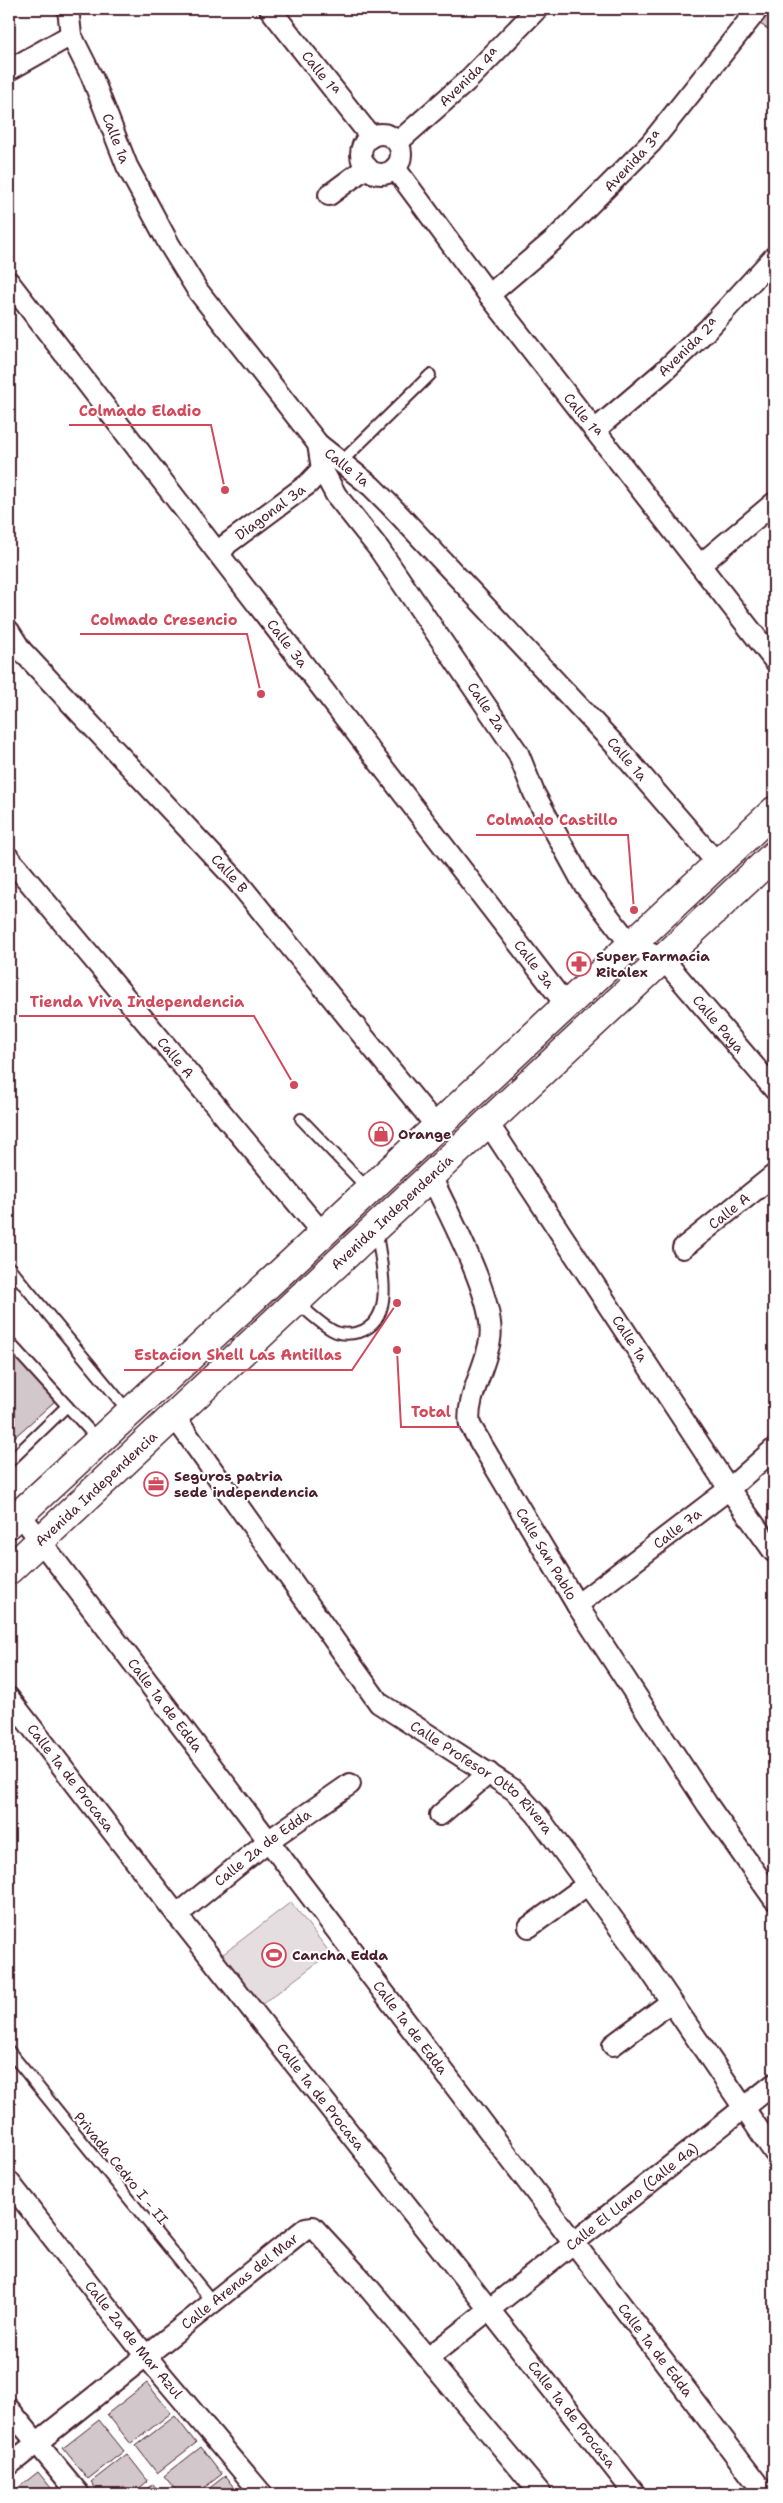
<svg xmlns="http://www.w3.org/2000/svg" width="783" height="2503" font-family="'Shantell Sans',sans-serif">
<rect width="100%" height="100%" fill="#fff"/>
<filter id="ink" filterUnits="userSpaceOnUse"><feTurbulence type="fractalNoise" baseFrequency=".02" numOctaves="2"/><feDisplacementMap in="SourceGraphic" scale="10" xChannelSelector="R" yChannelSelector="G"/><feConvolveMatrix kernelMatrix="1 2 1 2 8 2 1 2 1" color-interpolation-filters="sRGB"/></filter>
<g filter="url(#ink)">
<path fill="#e5dee0" stroke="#987e86" d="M291 1902 330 1953 256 2009 218 1958Z"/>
<g fill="#d2c7cb" stroke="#4a1f2b">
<path d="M768 9H774V33L760 24Z"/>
<path d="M9 1349 55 1401 9 1442Z"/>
<path d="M147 2383 171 2413 131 2444 107 2414Z"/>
<path d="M175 2416 196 2443 157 2473 136 2446Z"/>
<path d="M99 2420 124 2451 88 2479 63 2448Z"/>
<path d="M201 2447 222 2474 196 2494H179L164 2476Z"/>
<path d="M127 2454 148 2481 132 2494H100L91 2482Z"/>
<path d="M38 2472 56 2494H10Z"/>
<path d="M225 2476 239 2494H202Z"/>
<path d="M153 2484 161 2494H140Z"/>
</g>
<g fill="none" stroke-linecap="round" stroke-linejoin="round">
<g stroke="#4a1f2b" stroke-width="14">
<g id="lane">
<path d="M341 462 430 375"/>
<path d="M301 1119 368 1189"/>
<path d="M9 1267 129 1412"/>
<path d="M296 1302C308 1311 323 1327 336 1332 344 1335 352 1334 359 1332 398 1320 380 1262 377 1232"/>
<path d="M9 1342 99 1441"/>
<path d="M9 1462 67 1406"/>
<path d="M9 2051 212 2301"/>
</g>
</g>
<g stroke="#4a1f2b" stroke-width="24">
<g id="street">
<path id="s1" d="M68 9 71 35 92 77 127 166 169 244 198 291 318 444 371 486 390 505 616 746 718 864"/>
<path d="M270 9 371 137"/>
<path d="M9 70 71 35"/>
<circle cx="381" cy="154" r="20"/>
<path d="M398 142 468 80 537 9"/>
<path d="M395 168 489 295 774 660"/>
<path d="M329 195 367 167"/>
<path id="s2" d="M9 282 566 1005"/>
<path d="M489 295 556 238 651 143 758 9"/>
<path d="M595 430 662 373 708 329 774 257"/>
<path id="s3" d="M318 444 322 469 336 495 379 549 518 753 534 793 583 883 631 945 663 959 774 1089"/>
<path id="s4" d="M220 554 227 544 308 484 322 469"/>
<path d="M700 565 774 503"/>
<path id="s5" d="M9 631 21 650 237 881 437 1127"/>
<path id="s6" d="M9 858 323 1234"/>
<path id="s7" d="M488 1123 729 1489 774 1552"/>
<path id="s8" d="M431 1176C448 1214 497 1301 490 1340 486 1366 465 1401 470 1425L577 1605 707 1804 774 1899"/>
<path id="s9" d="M683 1248 774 1175"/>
<path id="s10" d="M174 1416 379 1703 514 1790 537 1815 647 1966 774 2152"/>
<path id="s11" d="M20 1514 765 2494"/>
<path id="s12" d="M577 1605 729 1489 774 1449"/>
<path id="s13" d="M9 1698 177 1915 635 2494"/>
<path d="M440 1815 489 1773"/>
<path id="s14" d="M177 1915 268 1841 350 1784"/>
<path d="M529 1927 588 1884"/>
<path d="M613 2045 671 2002"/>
<path id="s15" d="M9 2182 145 2355 262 2494"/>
<path id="s16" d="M428 2358 774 2084"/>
<path d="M9 2409 79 2494"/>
<path id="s17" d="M9 2465 306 2228 313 2227 362 2280 541 2494"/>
</g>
</g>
<g stroke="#4a1f2b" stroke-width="31">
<g id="secondary">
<path d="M9 1524 273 1280 774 811"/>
<path id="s18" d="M9 1570 774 855"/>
</g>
</g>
<use href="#lane" stroke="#fff" stroke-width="10"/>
<use href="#street" stroke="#fff" stroke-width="20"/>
<use href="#secondary" stroke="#fff" stroke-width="28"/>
</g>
</g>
<defs>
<g id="pharmacy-ring" transform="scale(1.25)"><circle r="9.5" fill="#fff" stroke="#d1495b" stroke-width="1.5"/><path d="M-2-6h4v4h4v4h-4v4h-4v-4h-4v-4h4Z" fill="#d1495b"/></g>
<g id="shop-ring" transform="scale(1.25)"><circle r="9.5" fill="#fff" stroke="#d1495b" stroke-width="1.5"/><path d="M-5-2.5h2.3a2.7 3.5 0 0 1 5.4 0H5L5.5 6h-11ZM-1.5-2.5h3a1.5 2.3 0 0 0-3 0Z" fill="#d1495b"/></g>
<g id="office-ring" transform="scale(1.25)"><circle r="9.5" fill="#fff" stroke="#d1495b" stroke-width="1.5"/><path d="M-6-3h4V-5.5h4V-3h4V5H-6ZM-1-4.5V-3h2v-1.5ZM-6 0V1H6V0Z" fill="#d1495b"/></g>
<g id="stadium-ring" transform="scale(1.25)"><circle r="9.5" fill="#fff" stroke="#d1495b" stroke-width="1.5"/><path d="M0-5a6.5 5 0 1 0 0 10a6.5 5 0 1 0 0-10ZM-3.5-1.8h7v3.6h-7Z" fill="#d1495b"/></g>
</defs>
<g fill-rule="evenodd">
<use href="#pharmacy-ring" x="579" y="964"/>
<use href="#shop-ring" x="381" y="1134"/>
<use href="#office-ring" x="156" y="1484"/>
<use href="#stadium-ring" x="274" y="1955"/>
</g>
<g text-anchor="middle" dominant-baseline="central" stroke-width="4" stroke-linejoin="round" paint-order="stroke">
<g font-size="14" fill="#4a1f2b" stroke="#fff">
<text transform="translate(321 73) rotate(52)">Calle 1ª</text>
<text transform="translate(469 77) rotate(-44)">Avenida 4ª</text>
<text stroke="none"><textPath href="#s1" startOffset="139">Calle 1a</textPath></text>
<text transform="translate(633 161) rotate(-47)">Avenida 3ª</text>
<text transform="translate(688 347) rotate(-44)">Avenida 2ª</text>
<text transform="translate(583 415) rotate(52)">Calle 1ª</text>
<text stroke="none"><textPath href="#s1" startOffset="544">Calle 1a</textPath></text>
<text stroke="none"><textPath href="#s4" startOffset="66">Diagonal 3a</textPath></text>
<text stroke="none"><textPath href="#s2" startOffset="456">Calle 3a</textPath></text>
<text stroke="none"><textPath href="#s3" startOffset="315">Calle 2a</textPath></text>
<text stroke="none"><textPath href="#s1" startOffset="949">Calle 1a</textPath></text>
<text stroke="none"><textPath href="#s5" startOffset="328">Calle B</textPath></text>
<text stroke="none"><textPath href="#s2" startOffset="861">Calle 3a</textPath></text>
<text stroke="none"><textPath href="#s3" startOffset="715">Calle Paya</textPath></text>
<text stroke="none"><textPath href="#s6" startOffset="260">Calle A</textPath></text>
<text stroke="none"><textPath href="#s9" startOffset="59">Calle A</textPath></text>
<text stroke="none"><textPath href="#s18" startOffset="524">Avenida Independencia</textPath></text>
<text stroke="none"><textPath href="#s7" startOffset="258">Calle 1a</textPath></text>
<text stroke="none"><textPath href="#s18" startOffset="119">Avenida Independencia</textPath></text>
<text stroke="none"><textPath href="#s12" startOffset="126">Calle 7a</textPath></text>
<text stroke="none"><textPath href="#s8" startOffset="414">Calle San Pablo</textPath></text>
<text stroke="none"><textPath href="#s11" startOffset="240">Calle 1a de Edda</textPath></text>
<text stroke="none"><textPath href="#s13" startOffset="101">Calle 1a de Procasa</textPath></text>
<text stroke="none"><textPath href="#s10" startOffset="480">Calle Profesor Otto Rivera</textPath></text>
<text stroke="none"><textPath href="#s14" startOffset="109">Calle 2a de Edda</textPath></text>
<text stroke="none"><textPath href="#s11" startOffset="645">Calle 1a de Edda</textPath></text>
<text stroke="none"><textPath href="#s13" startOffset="506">Calle 1a de Procasa</textPath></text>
<text transform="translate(121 2168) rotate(51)">Privada Cedro I - II</text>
<text stroke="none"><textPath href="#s16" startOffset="260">Calle El Llano (Calle 4a)</textPath></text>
<text stroke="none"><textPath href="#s17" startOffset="295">Calle Arenas del Mar</textPath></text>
<text stroke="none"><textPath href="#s15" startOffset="201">Calle 2a de Mar Azul</textPath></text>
<text stroke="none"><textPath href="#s11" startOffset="1050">Calle 1a de Edda</textPath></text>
<text stroke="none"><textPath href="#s13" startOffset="911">Calle 1a de Procasa</textPath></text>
</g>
<g font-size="14" font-weight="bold" fill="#4a1f2b" stroke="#fff" text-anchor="start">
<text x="596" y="956">Super Farmacia<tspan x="596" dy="16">Ritalex</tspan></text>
<text x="398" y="1134">Orange</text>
<text x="174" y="1476">Seguros patria<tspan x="174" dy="16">sede independencia</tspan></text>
<text x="292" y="1955">Cancha Edda</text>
</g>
</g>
<path fill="none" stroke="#d1495b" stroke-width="2" d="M225 490L211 425H69M261 694L247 634H80M634 910L628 835H476M294 1085L254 1016H19M397 1303L352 1370H124M397 1350L401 1427H461"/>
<g fill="#d1495b" stroke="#fff" stroke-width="2">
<circle cx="225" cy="490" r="5"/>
<circle cx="261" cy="694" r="5"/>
<circle cx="634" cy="910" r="5"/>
<circle cx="294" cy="1085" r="5"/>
<circle cx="397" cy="1303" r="5"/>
<circle cx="397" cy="1350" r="5"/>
</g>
<g font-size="15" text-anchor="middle" font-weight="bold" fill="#d1495b" stroke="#fff" stroke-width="4" stroke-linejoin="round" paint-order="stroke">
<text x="140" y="416">Colmado Eladio</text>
<text x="164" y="625">Colmado Cresencio</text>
<text x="552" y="825">Colmado Castillo</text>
<text x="137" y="1007">Tienda Viva Independencia</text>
<text x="238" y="1360">Estacion Shell Las Antillas</text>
<text x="431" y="1417">Total</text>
</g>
<rect width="783" height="2503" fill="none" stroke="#fff" stroke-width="30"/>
<rect x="15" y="15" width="753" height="2473" fill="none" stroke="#4a1f2b" stroke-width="2" filter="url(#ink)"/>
</svg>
